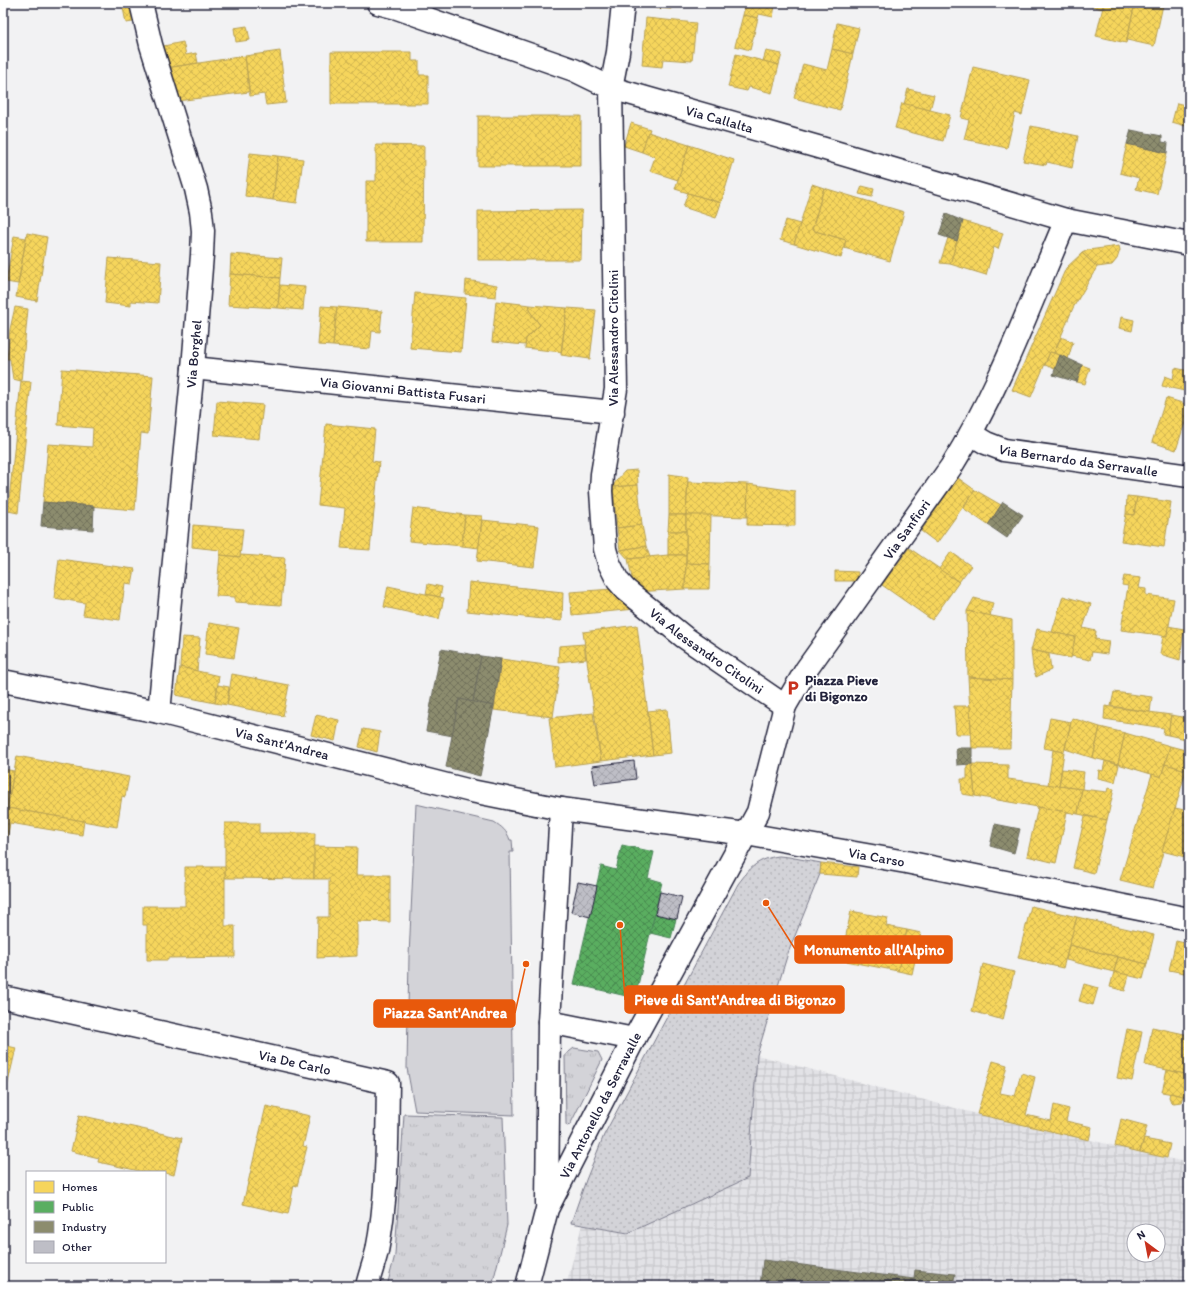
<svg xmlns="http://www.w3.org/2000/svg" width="1192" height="1289" font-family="Itim,sans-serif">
<defs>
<pattern id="industrial-grid" width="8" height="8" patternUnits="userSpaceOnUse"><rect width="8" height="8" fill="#e2e2e6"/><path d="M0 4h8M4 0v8" fill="none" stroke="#c2c2c6"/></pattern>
<pattern id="grass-tufts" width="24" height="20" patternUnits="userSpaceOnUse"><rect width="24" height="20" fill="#d3d3d8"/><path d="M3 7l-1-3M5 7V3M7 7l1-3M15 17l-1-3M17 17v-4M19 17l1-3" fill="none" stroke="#b5b5ba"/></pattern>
<pattern id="park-dots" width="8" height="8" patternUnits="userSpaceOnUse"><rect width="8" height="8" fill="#d3d3d8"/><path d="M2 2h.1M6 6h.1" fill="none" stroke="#b5b5ba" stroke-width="1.8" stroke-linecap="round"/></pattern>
<pattern id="homes-cross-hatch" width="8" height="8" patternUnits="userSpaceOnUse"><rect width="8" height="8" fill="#f6d55c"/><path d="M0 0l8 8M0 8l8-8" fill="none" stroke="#d3b751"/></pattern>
<pattern id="public-cross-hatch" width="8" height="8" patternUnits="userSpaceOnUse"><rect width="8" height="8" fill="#5aae61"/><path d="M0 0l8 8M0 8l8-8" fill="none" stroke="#4a8d51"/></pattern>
<pattern id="industry-cross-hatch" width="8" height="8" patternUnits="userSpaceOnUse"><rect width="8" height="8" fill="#8c8c6e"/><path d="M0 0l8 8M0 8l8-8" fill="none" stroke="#72725c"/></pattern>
<pattern id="building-cross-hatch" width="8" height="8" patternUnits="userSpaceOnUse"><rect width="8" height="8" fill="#bebec6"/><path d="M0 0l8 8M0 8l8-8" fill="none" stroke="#a3a3ab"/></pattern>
</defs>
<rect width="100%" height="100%" fill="#f2f2f3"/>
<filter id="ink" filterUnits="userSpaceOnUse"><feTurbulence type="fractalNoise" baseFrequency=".025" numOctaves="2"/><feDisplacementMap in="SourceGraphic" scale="8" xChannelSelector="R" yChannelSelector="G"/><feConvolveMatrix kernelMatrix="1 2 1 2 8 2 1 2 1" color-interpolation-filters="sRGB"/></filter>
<g filter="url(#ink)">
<path fill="url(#industrial-grid)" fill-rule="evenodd" d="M757 1055 977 1114 1189 1163V1286H566L582 1225 628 1233 748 1178ZM1134 1231H1158V1255H1134Z"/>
<g fill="url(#grass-tufts)" stroke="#7a7a8a">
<path d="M574 1048 598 1052 602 1060 570 1125 567 1126 566 1124 565 1055Z"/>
<path d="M404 1114 503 1117 507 1225 492 1286H387L395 1255Z"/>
</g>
<path fill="url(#park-dots)" stroke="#7a7a8a" d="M779 856 789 857 821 863 820 874 788 953 757 1055 748 1178 628 1233 571 1223 586 1180 604 1135 738 884C751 867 757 859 779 856Z"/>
<path fill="#d3d3d8" stroke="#7a7a8a" d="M416 804 494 822C502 827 507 831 510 840H512L513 852H510L514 1115 415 1111 407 1068 409 956Z"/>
<g fill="url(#homes-cross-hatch)" stroke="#b69f52">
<path d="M122 3H134L140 21 126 23Z"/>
<path d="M646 3H672L671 9 646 7Z"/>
<path d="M746 3H771V5L775 6 773 17 759 14 758 18 743 15Z"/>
<path d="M1083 3H1104L1103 9 1083 4Z"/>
<path d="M1104 3H1135L1126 43 1096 36Z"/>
<path d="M1135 3H1153L1163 5 1154 46 1127 40Z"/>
<path d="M743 15 758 18 750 50 735 46Z"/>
<path d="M646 18 696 23 692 61 663 59 662 67 642 65Z"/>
<path d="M837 23 859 28 853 54 832 49Z"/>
<path d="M247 26 250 40 236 42 234 28Z"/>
<path d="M183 42 186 55 196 53 198 63 166 68 159 47Z"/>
<path d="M832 49 853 54 840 110 794 98 803 64 827 70Z"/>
<path d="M280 51 286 103 266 105 264 94 250 96 245 56Z"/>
<path d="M766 51 782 54 779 65 763 61Z"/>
<path d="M331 52H412V61H419V75H428V104H331Z"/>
<path d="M736 54 779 65 772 93 749 87 747 91 728 87Z"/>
<path d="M245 56 249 92 177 101 166 68Z"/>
<path d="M973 67 1030 80 1022 115 1015 113 1007 148 964 139 969 120 961 118Z"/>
<path d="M908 89 934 95 930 110 904 104Z"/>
<path d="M902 103 950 115 943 141 895 128Z"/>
<path d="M1177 103 1189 106V127L1172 122Z"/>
<rect x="478" y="116" width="103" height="50"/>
<path d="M631 123 650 129 642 152 624 146Z"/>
<path d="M1031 126 1078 136 1072 168 1047 162 1046 165 1023 161Z"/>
<path d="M648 132 689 145 678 180 650 171 655 157 642 152Z"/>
<path d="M1127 144 1167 153 1157 194 1136 189 1139 178 1120 173Z"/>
<path d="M376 145 424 146 423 242H366V181H376Z"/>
<path d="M689 145 734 160 721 203 675 189Z"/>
<path d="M250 153 278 156 273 200 245 196Z"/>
<path d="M278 156 303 159 297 203 273 200Z"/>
<path d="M812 184 824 188 812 230 846 240 841 258 794 244Z"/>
<path d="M862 186 874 189 872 197 859 194Z"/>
<path d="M824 188 904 212 890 261 844 248 846 240 812 230Z"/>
<path d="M688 193 721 203 716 218 683 207Z"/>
<path d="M582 210 581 260H478V211Z"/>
<path d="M786 220 800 224 794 244 780 240Z"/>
<path d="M963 221 1003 233 998 249 994 247 986 275 950 264Z"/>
<path d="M27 233 47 237 37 301 16 297Z"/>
<path d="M14 236 26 238 18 284 6 282Z"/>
<path d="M948 238 957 241 950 264 940 263Z"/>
<path d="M1119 246 1120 250 1117 259 1112 265 1097 267 1082 253 1088 250Z"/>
<path d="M1082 253 1097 267 1073 308 1054 353 1050 352 1031 397 1012 390 1066 268Z"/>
<path d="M231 254 282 258 280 278 230 274Z"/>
<path d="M109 258 161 262 158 303 131 301V306L105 303Z"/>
<path d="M230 274 280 278 278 308 228 305Z"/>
<path d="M466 280 497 285 496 297 465 294Z"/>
<path d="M280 285 305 287 303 310 278 308Z"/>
<path d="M415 293 466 298 461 352 410 348Z"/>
<path d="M496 301 530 305 529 310 540 325 526 339 525 345 492 342Z"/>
<path d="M530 305 567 308 561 352 525 348 526 339 540 325 529 310Z"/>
<path d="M321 306 337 307 333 346 318 345Z"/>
<path d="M15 307 28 309 21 381 13 379 10 359H7L10 329Z"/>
<path d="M337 307 382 311 380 332 372 331 370 349 333 346Z"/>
<path d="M567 308 596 310 590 359 561 355Z"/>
<path d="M1121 317 1134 320 1132 331 1119 328Z"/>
<path d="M1061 337 1073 342 1068 359 1054 353Z"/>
<path d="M1050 352 1060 355 1055 369 1045 365Z"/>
<path d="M1082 365 1090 368 1085 384 1077 382Z"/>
<path d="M1175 368 1189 371V392L1162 386 1165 376 1173 379Z"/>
<path d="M62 369 153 376 148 434 141 433 135 510 43 502 48 444 92 447 93 428 58 425Z"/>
<path d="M21 381 31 382 18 513 8 511Z"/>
<path d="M1166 398 1189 405V410L1176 450 1152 442Z"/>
<path d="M217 401 263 405 259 439 214 435Z"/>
<path d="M326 424 375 429 372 461 379 462 370 550 341 548 345 508 318 505Z"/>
<path d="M637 470 638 485 613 487 616 481 625 471Z"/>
<path d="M669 474 688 477 686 515H669Z"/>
<path d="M958 478 975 490 937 543 921 531Z"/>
<path d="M688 482 748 484 747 517 686 515Z"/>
<path d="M748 484 795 491V526L747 525Z"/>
<path d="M638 485 642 525 617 528 613 487Z"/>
<path d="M975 490 1001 505 988 525 963 508Z"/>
<path d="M1127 496 1137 497 1134 515 1126 514Z"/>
<path d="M1137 497 1171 502 1164 547 1121 541 1126 514 1134 515Z"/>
<path d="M413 508 465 515 462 546 409 541Z"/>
<path d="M465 515 482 516 479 548 462 546Z"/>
<path d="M669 515H686V531H668Z"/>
<path d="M686 515H711L710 564 686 563Z"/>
<path d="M482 520 539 526 534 567 477 561Z"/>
<path d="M193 525 243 529 240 557 220 555V550L192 547Z"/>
<path d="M642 525 646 546 620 550 617 528Z"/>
<rect x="668" y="531" width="18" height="24"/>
<path d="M646 546 650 557 628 559 620 550Z"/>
<path d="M909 548 959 582 932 620 882 585Z"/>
<path d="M951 552 971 566 959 582 939 569Z"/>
<path d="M220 555 240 557 241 555 285 558 281 605 235 602V597L216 596Z"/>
<path d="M668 555H686L685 589 635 592 628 559Z"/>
<path d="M59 559 135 569 132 584 125 583 120 620 83 615 85 603 54 598Z"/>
<path d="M686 563 710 564 709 589H685Z"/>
<path d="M835 571 858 572 857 581H835Z"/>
<path d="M1124 576 1141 578 1139 588 1146 589V595L1174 599 1167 636 1121 630 1128 586 1122 585Z"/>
<path d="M469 582 563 592 562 621 467 611Z"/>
<path d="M428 584 442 587 440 597 426 594Z"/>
<path d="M388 586 444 598 439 619 384 607Z"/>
<path d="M613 589 636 609 572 615 570 592Z"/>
<path d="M1063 596 1091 604 1083 628 1096 631 1095 639 1109 641 1107 654 1092 652 1090 660 1071 656 1075 637 1052 632Z"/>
<path d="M974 598 993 603 990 616 967 611Z"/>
<path d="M967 611 1012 620V680L968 677Z"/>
<path d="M209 623 239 628 234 658 205 654Z"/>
<path d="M637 625 653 755 601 761 583 632Z"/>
<path d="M1168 626 1184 629 1180 660 1160 654 1163 636H1167Z"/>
<path d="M1037 629 1075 637 1071 658 1031 650Z"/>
<path d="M182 637 200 638 197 671 180 667Z"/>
<path d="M584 644 586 659 558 662 559 646Z"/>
<path d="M1031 650 1049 654 1051 670 1036 677 1033 668Z"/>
<path d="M501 659 560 667 553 717 494 710Z"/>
<path d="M180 667 219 676 215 703 176 695Z"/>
<path d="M232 674 289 685 283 716 227 705Z"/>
<path d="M968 677 1012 680 1010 748H972Z"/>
<path d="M218 685 229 687 227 705 215 703Z"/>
<path d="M1114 692 1152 697 1150 712 1111 706Z"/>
<path d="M954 706H970L971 734H956Z"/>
<path d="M1105 706 1171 715 1168 735 1163 734 1164 728 1104 719Z"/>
<path d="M667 709 671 753 653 755 648 711Z"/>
<path d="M593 713 601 761 555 767 549 718Z"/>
<path d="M316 715 339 720 335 741 311 735Z"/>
<path d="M1171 715 1189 718V743L1185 742 1186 739 1168 735Z"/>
<path d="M1050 718 1071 722 1064 752 1044 748Z"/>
<path d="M1072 718 1100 727 1093 758 1065 749Z"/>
<path d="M1100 727 1125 733 1118 764 1093 758Z"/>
<path d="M363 729 380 732 377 752 359 747Z"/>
<path d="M1125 733 1170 746 1161 777 1118 764Z"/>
<path d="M1170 746 1189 751V771L1165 764Z"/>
<path d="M1053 750 1064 752 1059 786 1048 785Z"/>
<path d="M17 756 129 777 125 797 122 796 117 827 7 808Z"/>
<path d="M1105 761 1119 765 1115 782 1098 778 1099 770 1103 771Z"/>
<path d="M972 764 1008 765V779L1082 789 1078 814 975 796Z"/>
<path d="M972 764 975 796 962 794 961 779H967V765Z"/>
<path d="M1165 764 1186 770 1153 888 1120 880 1152 774 1161 777Z"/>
<path d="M3 769 14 771 7 808 84 821 82 835 10 823 3 860Z"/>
<path d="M1062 769 1084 772 1082 789 1059 786Z"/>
<path d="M1108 788 1114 789 1107 820 1078 814 1082 789 1107 792Z"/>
<path d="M1038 807 1067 812 1056 863 1027 856Z"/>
<path d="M1175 808 1189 811V843L1185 857 1162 851Z"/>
<path d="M1085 816 1107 820 1094 873 1073 868Z"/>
<path d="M225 823H259V833H315L314 879 225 878Z"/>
<path d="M1189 843V857H1185Z"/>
<path d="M314 846 357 847 356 875H390V922L357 921V956L317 958 318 917H329V879H314Z"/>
<path d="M821 863 858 867 857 877 820 874Z"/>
<path d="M185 867H225V926H235V957L168 958V960H147V925H143V906H185Z"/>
<path d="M1031 906 1077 917 1063 968 1018 958Z"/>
<path d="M851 911 888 918 886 926 907 930 898 971 861 964 865 945 845 940Z"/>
<path d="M1077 917 1154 935 1147 964 1069 945Z"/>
<path d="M907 930 921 933 912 974 898 971Z"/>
<path d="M845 940 865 945 861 964 841 960Z"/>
<path d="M1176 941 1189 944V974L1169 970Z"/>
<path d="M1069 945 1118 957 1114 972 1066 960Z"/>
<path d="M1118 957 1147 964 1143 979 1114 972Z"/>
<path d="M983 964 1014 972 1003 1020 972 1011Z"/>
<path d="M1114 972 1129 975 1125 991 1110 987Z"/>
<path d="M1084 984 1098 988 1093 1005 1079 1001Z"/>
<path d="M1152 1027 1189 1035V1075L1145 1065Z"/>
<path d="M1127 1029 1142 1032 1132 1081 1117 1078Z"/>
<path d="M3 1045 16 1048 3 1104Z"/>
<path d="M993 1061 1007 1065 1000 1093 1015 1096 1021 1073 1035 1077 1026 1115 1051 1121 1054 1105 1069 1109 1066 1121 1092 1127 1089 1140 977 1114Z"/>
<path d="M1167 1070 1189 1075V1097L1162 1092Z"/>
<path d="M1170 1093 1183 1096 1181 1102 1174 1103 1171 1102 1169 1097Z"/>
<path d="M266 1106 310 1116 303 1146 307 1147 297 1186 294 1185 288 1214 243 1204Z"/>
<path d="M79 1115 182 1138 174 1175 165 1173V1172H144L98 1162 99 1158 71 1151Z"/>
<path d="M1121 1119 1147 1126 1140 1152 1115 1146Z"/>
<path d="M1144 1139 1170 1144 1167 1158 1140 1152Z"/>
</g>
<g fill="url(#public-cross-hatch)" stroke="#498456">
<path d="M622 845 654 852 648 878 662 882 635 998 574 984 601 866 616 870Z"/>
<path d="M655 914 676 919 671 938 650 933Z"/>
</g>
<g fill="url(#industry-cross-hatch)" stroke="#6c6c5f">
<path d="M1131 130 1162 136V142L1168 143 1167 153 1127 144Z"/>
<path d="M946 214 963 221 957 241 939 235Z"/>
<path d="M1060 355 1082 365 1077 382 1053 375Z"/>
<path d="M43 502 94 506 93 530 41 526Z"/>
<path d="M1003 502 1023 515 1007 538 988 525Z"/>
<path d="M441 649 481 656 473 702 459 699 453 736 426 731Z"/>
<path d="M481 656 501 659 494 706 473 702Z"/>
<path d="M459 699 494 706 480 776 446 767Z"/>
<path d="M956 748H972V764L957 765Z"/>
<path d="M995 824 1020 829 1014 853 990 846Z"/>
<path d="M763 1260 914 1279 913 1286H760Z"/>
<path d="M915 1270 955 1274 953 1286H913Z"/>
</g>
<g fill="url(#building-cross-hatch)" stroke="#22223b">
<path d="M634 761 636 779 595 784 592 766Z"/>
<path d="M578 882 597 886 590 917 571 912Z"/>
<path d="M660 892 682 897 677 919 655 914Z"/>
</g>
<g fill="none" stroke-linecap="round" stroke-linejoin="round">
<g stroke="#22223b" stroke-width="25">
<g id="minor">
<path d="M141 3 151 45 196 189 201 212 203 231 202 255 193 368 159 712"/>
<path id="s1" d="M378 3 397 8 574 70 611 88 818 147 1066 220 1189 244"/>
<path id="s2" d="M623 3 618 52 611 88 616 389 602 474 601 491 605 549 609 563 618 581 626 590 684 637 785 706"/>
<path id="s3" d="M193 368 613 412"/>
<path id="s4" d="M971 434 986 443 1004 450 1189 476"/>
<path id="s5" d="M3 681 159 712 471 791 561 809 746 834 906 862 1189 919"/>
<path id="s6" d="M3 997 388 1083C387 1139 388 1196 377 1251 374 1263 370 1274 367 1286"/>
<path d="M549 1022 634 1039"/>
<path d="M547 1203 549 1022 561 809"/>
<path id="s7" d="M527 1286 547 1209 634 1039 758 812 785 706 806 670 951 467C999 390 1030 304 1066 220"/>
</g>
</g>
<use href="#minor" stroke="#fff" stroke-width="22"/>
</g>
</g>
<defs>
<g id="parking-bare" transform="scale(1.2)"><path d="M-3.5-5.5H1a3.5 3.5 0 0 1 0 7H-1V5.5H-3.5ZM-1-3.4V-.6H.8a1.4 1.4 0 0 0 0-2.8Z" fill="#c8321e" stroke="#fff" stroke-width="2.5" paint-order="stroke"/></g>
</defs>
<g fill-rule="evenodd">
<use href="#parking-bare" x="793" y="688"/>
</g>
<g text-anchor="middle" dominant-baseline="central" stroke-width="4" stroke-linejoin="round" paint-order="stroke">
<g font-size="14" fill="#22223b" stroke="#fff">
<text stroke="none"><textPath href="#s1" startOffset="361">Via Callalta</textPath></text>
<text transform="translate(613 338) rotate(-90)">Via Alessandro Citolini</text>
<text transform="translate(194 354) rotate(-85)">Via Borghel</text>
<text stroke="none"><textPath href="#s3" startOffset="211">Via Giovanni Battista Fusari</textPath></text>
<text stroke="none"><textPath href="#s4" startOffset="112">Via Bernardo da Serravalle</textPath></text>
<text stroke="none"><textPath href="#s7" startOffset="853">Via Sanfiori</textPath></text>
<text stroke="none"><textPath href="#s2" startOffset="696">Via Alessandro Citolini</textPath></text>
<text stroke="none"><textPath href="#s5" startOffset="286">Via Sant'Andrea</textPath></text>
<text stroke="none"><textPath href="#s5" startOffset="892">Via Carso</textPath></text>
<text stroke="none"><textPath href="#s6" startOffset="299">Via De Carlo</textPath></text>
<text stroke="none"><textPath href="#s7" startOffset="196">Via Antonello da Serravalle</textPath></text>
</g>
<g font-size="14" font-weight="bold" fill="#22223b" stroke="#fff" text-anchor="start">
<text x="805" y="680">Piazza Pieve<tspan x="805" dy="16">di Bigonzo</tspan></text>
</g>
</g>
<path fill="none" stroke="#e8590c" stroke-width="1.5" d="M766 903L795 949M620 925L625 1000M526 964L515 1013"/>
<g fill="#e8590c" stroke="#fff" stroke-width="1.5">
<circle cx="766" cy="903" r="4"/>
<circle cx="620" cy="925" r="4"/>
<circle cx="526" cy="964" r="4"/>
</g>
<g fill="#e8590c" stroke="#e8590c" stroke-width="1.5">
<rect x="795" y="936" width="157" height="27" rx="4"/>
<rect x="625" y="986" width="219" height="27" rx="4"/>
<rect x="374" y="1000" width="141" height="27" rx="4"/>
</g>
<g font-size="15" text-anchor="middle" font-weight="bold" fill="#fff">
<text x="874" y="955">Monumento all'Alpino</text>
<text x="735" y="1005">Pieve di Sant'Andrea di Bigonzo</text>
<text x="445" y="1018">Piazza Sant'Andrea</text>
</g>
<rect width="1192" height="1289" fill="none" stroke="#fff" stroke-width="16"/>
<rect x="8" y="8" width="1176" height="1273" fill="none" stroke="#22223b" stroke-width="1.5" filter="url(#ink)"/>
<rect x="26" y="1171" width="140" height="92" fill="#ffffff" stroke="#a7a7b1"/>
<rect x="34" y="1181" width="20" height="12" fill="#f6d55c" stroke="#a7a7b1"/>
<text x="62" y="1191" font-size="12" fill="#22223b">Homes</text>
<rect x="34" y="1201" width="20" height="12" fill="#5aae61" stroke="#a7a7b1"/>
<text x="62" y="1211" font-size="12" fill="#22223b">Public</text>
<rect x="34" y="1221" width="20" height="12" fill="#8c8c6e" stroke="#a7a7b1"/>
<text x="62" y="1231" font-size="12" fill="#22223b">Industry</text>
<rect x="34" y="1241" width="20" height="12" fill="#bebec6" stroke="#a7a7b1"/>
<text x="62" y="1251" font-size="12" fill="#22223b">Other</text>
<g transform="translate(1146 1243) rotate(328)"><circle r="19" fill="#ffffff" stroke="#a7a7b1"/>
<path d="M0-3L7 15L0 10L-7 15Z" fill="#c8321e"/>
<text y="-6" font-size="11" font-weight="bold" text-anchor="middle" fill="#22223b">N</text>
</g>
</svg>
